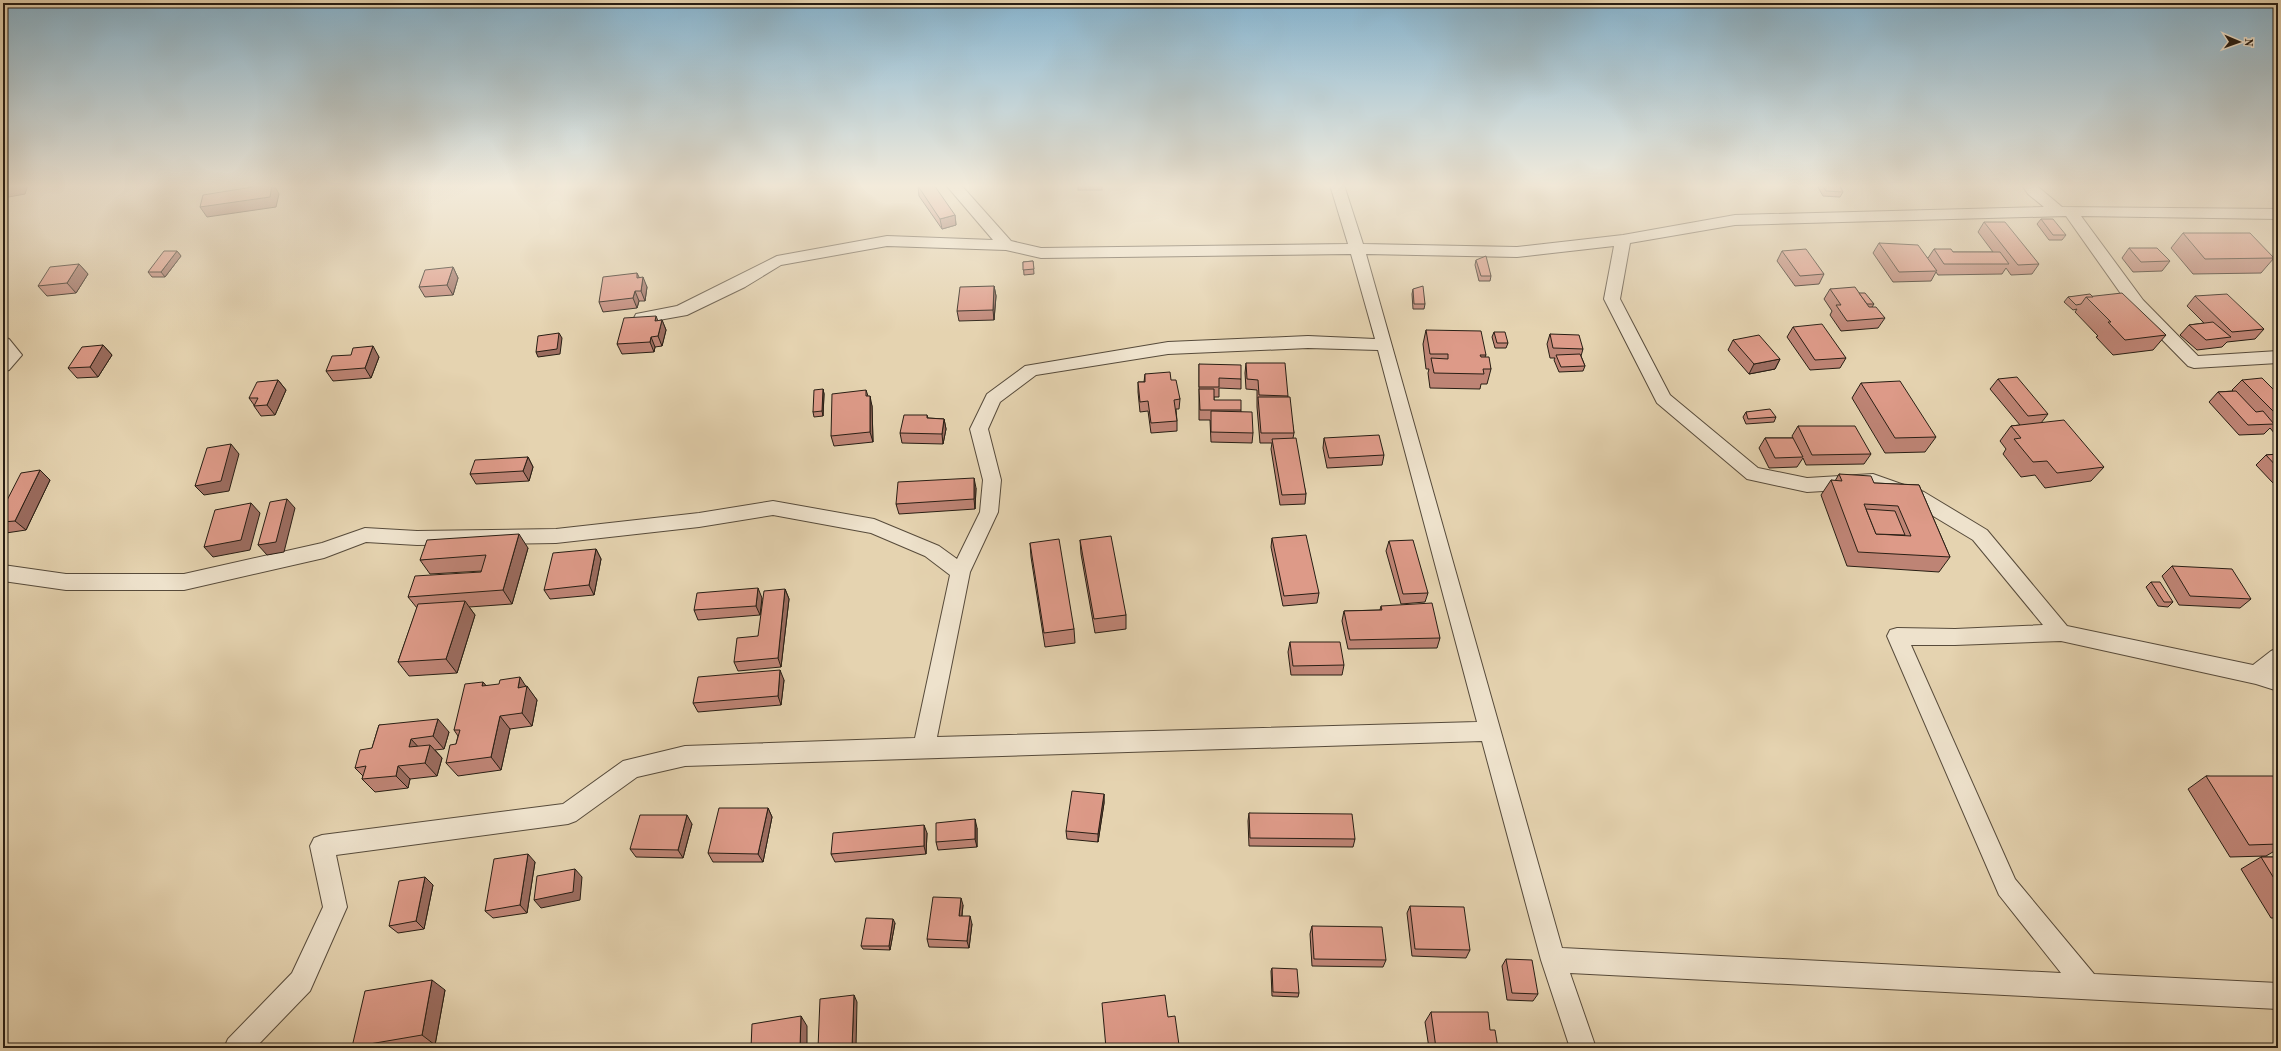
<svg xmlns="http://www.w3.org/2000/svg" width="2281" height="1051" font-family="'Old Standard TT',serif">
<rect width="100%" height="100%" fill="#e5d3b0"/>
<filter id="stains"><feTurbulence type="fractalNoise" baseFrequency=".005" numOctaves="4"/><feColorMatrix values="0 0 0 0 .2 0 0 0 0 .09 0 0 0 0 .02 0 0 0 .5 -.17"/></filter>
<radialGradient id="worn" r=".72"><stop offset=".6" stop-color="#630" stop-opacity="0"/><stop offset="1" stop-color="#630" stop-opacity=".3"/></radialGradient>
<g fill="none" stroke-linecap="round" stroke-linejoin="round">
<g stroke="#574b3b" stroke-width="2">
<g id="street">
<path d="M946 185H961L1011 241 1041 248 1348 244 1330 185H1344L1363 244 1517 247 1623 235 1735 215 2044 207 2028 194 2022 185H2036L2062 207 2278 209V219L2081 216 2143 300 2198 356 2278 351V363L2194 368 2188 366 2131 308 2066 216 1735 225 1630 243 1620 299 1670 395 1758 468 1807 478 1873 474 1924 492 1987 530 2067 626 2253 665 2271 651 2278 648V669L2275 672 2278 673V691L2256 684 2061 641 1955 645H1911L2015 879 2094 974 2278 983V1009L1570 973 1596 1048H1570L1541 960 1482 741 685 766 637 777 576 821 568 824 336 855 347 907 310 991 255 1048H224L228 1039 292 973 323 907 310 846 314 838 322 835 563 804 623 761 685 746 915 738 950 575 925 556 871 533 773 515 699 527 556 543 417 545 366 542 324 558 184 590H66L3 581V565L66 574H184L322 543 365 528 417 531 556 529 699 513 773 501 874 519 939 546 957 559 980 512 983 480 970 429 987 394 1025 366 1168 342 1308 336 1375 339 1351 254 1041 258 1006 250 887 246 781 265 745 287 687 315 642 323 636 322 634 318 636 314 677 306 777 256 887 236 993 240ZM1614 246 1604 299 1657 403 1747 479 1807 492 1872 488 1910 502 1973 540 2043 625 1955 629 1897 628 1890 630 1887 636 1999 895 2061 973 1562 948 1366 254 1517 257ZM1308 348 1378 350 1477 722 937 737 970 572 998 512 1001 480 988 429 1000 402 1036 375 1168 354Z"/>
<path d="M3 337 9 339 22 355 9 370 3 372Z"/>
</g>
</g>
<use href="#street" fill="#eee2cc" fill-rule="evenodd"/>
</g>
<g fill="#be8475" stroke="#281e14">
<rect x="1078" y="185" width="24" height="5"/>
<path d="M1818 185H1843L1842 186H1840L1843 192 1840 197 1823 196 1818 187Z"/>
<path d="M918 186 955 215 956 225 942 229 919 196Z"/>
<path d="M2041 219 2066 235 2062 240H2049L2037 224Z"/>
<path d="M1984 222 2039 264 2032 274 2011 275 2006 268 2002 274 1938 275 1936 272 1931 281 1893 282 1873 253 1879 243 1928 258 1934 249 1953 252H1993L1978 232Z"/>
<path d="M2183 233 2274 258 2261 273 2193 274 2171 248Z"/>
<path d="M2129 248 2170 261 2162 271 2133 272 2122 258Z"/>
<path d="M177 251 181 256 165 277H152L148 272Z"/>
<path d="M1782 251 1824 274 1819 284 1795 286 1777 261Z"/>
<path d="M1476 260 1491 276 1490 281H1479L1475 265Z"/>
<path d="M1033 261 1034 274 1024 275 1023 262Z"/>
<path d="M79 264 88 274 76 293 47 296 38 286Z"/>
<path d="M453 267 458 278 453 295 425 297 419 287Z"/>
<path d="M637 273 639 277 647 287 645 301H639L637 308 603 312 599 302Z"/>
<path d="M994 286 996 296 994 320 959 321 957 311Z"/>
<path d="M1413 289 1425 304 1424 309H1413L1412 294Z"/>
<path d="M1830 289 1859 293 1874 304 1872 307 1885 318 1878 328 1841 331 1830 315 1832 311 1824 299Z"/>
<path d="M2195 296 2264 329 2255 339 2227 342 2222 347 2197 350 2180 335 2189 325 2204 323 2187 306Z"/>
<path d="M2068 297H2093L2166 335 2153 350 2113 355 2096 337 2098 336 2075 312 2077 309 2073 310 2064 302Z"/>
<path d="M662 320 666 330 662 346 655 347 654 352 622 354 617 344 658 321Z"/>
<path d="M1793 327 1846 358 1840 368 1810 370 1787 337Z"/>
<path d="M1426 330 1486 355 1485 357 1491 369 1487 384H1481L1480 389 1430 388 1428 373 1429 369H1426L1423 344Z"/>
<path d="M1494 332 1508 343 1506 348H1495L1492 337Z"/>
<path d="M1550 334 1583 349 1581 356 1585 366 1583 371 1559 372 1554 360 1555 358H1550L1547 344Z"/>
<path d="M1733 340 1780 359 1775 369 1749 374 1728 350Z"/>
<path d="M103 345 112 355 98 377 77 378 68 368Z"/>
<path d="M379 357 371 378 333 381 326 371Z"/>
<path d="M1246 363 1288 396 1294 433 1293 438 1306 494 1305 504 1280 505 1271 449 1272 443H1260L1257 407V390L1246 389 1245 373Z"/>
<path d="M1199 364 1241 379V389L1219 388V397H1214V400L1241 410V412L1253 433 1252 443 1211 442 1210 420H1199Z"/>
<path d="M1145 374 1171 380 1180 399 1179 409H1176L1177 421V431L1151 433 1148 411 1140 412 1138 392V382H1144Z"/>
<path d="M1998 379 2048 414 2041 423 2104 467 2091 481 2045 488 2035 475 2021 477 2003 454 2006 449 2000 441 2011 426 2020 425 1990 389Z"/>
<path d="M278 380 286 390 275 415 261 416 254 406V405L249 398Z"/>
<path d="M2242 380 2278 394V433L2275 434 2270 428 2264 434 2239 435 2209 402 2218 392 2233 391 2232 390Z"/>
<path d="M1861 383 1936 437 1925 452 1885 453 1852 398Z"/>
<path d="M823 389 824 394 823 416 814 417 813 412Z"/>
<path d="M866 390 868 396 872 406 873 442 834 446 831 436Z"/>
<path d="M1746 412 1776 417 1774 422 1746 424 1743 417Z"/>
<path d="M927 415 928 418 944 419 946 429 943 444 902 443 900 433Z"/>
<path d="M1798 426 1871 454 1864 464 1806 465 1803 458 1797 467 1769 468 1759 448 1765 438H1793L1792 436Z"/>
<path d="M1324 438 1384 455 1382 465 1327 468 1323 448Z"/>
<path d="M2278 454V483H2273L2256 465 2266 455Z"/>
<path d="M528 457 533 467 529 481 476 484 470 474Z"/>
<path d="M40 470 50 480 26 530 6 533 3 531V508Z"/>
<path d="M1839 474 1874 483 1919 485 1950 557 1939 572 1847 566 1821 495 1831 480 1835 481Z"/>
<path d="M976 488 975 509 899 514 896 504Z"/>
<path d="M1272 538 1319 593 1317 603 1283 606 1271 547Z"/>
<path d="M1080 540 1126 615V629L1095 633 1081 554Z"/>
<path d="M1389 541 1428 593 1425 602 1401 604 1386 551Z"/>
<path d="M1030 543 1074 629 1075 643 1045 647 1031 557Z"/>
<path d="M528 548 512 604 469 607 475 615 457 673 409 676 398 662 417 608 408 597 481 572 482 571 430 574 420 560Z"/>
<path d="M596 549 601 559 594 595 550 599 544 590Z"/>
<path d="M2172 566 2251 599 2240 608 2179 605 2162 576Z"/>
<path d="M2151 582 2173 602 2168 607 2158 606 2146 587Z"/>
<path d="M785 589 789 599 781 667 738 671 734 662 758 636Z"/>
<path d="M762 598 760 615 698 620 694 610Z"/>
<path d="M1381 606 1440 638 1437 648 1348 649 1342 621 1344 611 1380 610Z"/>
<path d="M1290 642 1344 665 1342 675H1291L1288 652Z"/>
<path d="M784 680 781 705 698 712 693 703Z"/>
<path d="M483 682 486 686H526L537 700 532 726 510 729 501 770 458 776 446 763 456 744 458 736 454 730Z"/>
<path d="M379 725 449 732 444 749 435 750 442 758 437 776 410 779 408 788 375 792 362 779 363 776 355 768 372 748Z"/>
<path d="M2206 776 2278 784V849L2266 856 2230 857 2188 789Z"/>
<path d="M1104 794V803L1098 842 1067 839 1066 831Z"/>
<path d="M768 808 772 817 763 862H713L708 853Z"/>
<path d="M1249 813 1355 839 1353 847 1249 846 1248 821Z"/>
<path d="M692 824 683 858 636 857 630 849Z"/>
<path d="M977 828V847L938 850 936 842Z"/>
<path d="M927 833 926 854 835 862 831 854Z"/>
<path d="M2261 857H2278V918H2271L2241 869Z"/>
<path d="M535 862 527 913 493 918 485 911Z"/>
<path d="M433 885 424 929 398 933 389 926Z"/>
<path d="M963 905 962 916 972 924 969 948 929 947 927 939Z"/>
<path d="M1410 906 1470 950 1466 958 1412 956 1407 913Z"/>
<path d="M895 923 890 950 863 949 861 946Z"/>
<path d="M1312 926 1386 960 1383 967 1312 966 1310 934Z"/>
<path d="M1506 959 1538 994 1533 1001 1507 1000 1502 966Z"/>
<path d="M1272 968 1299 993 1298 997 1272 996 1271 971Z"/>
<path d="M445 990 435 1045 418 1048H354L352 1047Z"/>
<path d="M1431 1012 1490 1030 1498 1048H1429L1425 1022Z"/>
</g>
<g fill="#9b6c5f" stroke="#281e14">
<path d="M11 185H28L25 194 3 198V186Z"/>
<path d="M272 185H274L279 194 276 207 207 217 200 207Z"/>
<path d="M955 215 956 225 942 229 940 219Z"/>
<path d="M177 251 181 256 165 277 161 272Z"/>
<path d="M79 264 88 274 76 293 67 283Z"/>
<path d="M453 267 458 278 453 295 447 285Z"/>
<path d="M643 277 647 287 645 301 641 291Z"/>
<path d="M994 286 996 296 994 320 993 310Z"/>
<path d="M635 291 639 301 637 308 633 298Z"/>
<path d="M656 316 660 326 655 321Z"/>
<path d="M662 320 666 330 662 346 658 336Z"/>
<path d="M559 333 562 338 560 354 538 357 536 352Z"/>
<path d="M651 337 655 347 654 352 650 342Z"/>
<path d="M103 345 112 355 98 377 90 367Z"/>
<path d="M373 346 379 357 371 378 365 368Z"/>
<path d="M1780 359 1775 369 1749 374 1754 364Z"/>
<path d="M278 380 286 390 275 415 267 405Z"/>
<path d="M823 389 824 394 823 416 822 411Z"/>
<path d="M870 396 872 406 873 442 870 432Z"/>
<path d="M944 419 946 429 943 444 942 434Z"/>
<path d="M231 444 239 454 229 491 204 495 195 486Z"/>
<path d="M528 457 533 467 529 481 523 471Z"/>
<path d="M40 470 50 480 26 530 15 521Z"/>
<path d="M974 478 976 488 975 509 974 499Z"/>
<path d="M287 499 295 508 284 552 267 555 258 545Z"/>
<path d="M251 503 260 513 250 550 213 557 204 547Z"/>
<path d="M519 534 528 548 512 604 503 590Z"/>
<path d="M596 549 601 559 594 595 589 585Z"/>
<path d="M758 588 762 598 760 615 756 606Z"/>
<path d="M785 589 789 599 781 667 778 658Z"/>
<path d="M465 601 475 615 457 673 446 659Z"/>
<path d="M780 670 784 680 781 705 778 696Z"/>
<path d="M520 677 527 688V686L537 700 532 726 522 713 518 688Z"/>
<path d="M483 682 494 695 482 686Z"/>
<path d="M500 716 510 729 501 770 491 757Z"/>
<path d="M438 719 449 732 444 749 433 736Z"/>
<path d="M411 739 423 752 409 747Z"/>
<path d="M430 745 442 758 437 776 425 763Z"/>
<path d="M398 766 410 779 408 788 396 776Z"/>
<path d="M1104 794V803L1098 842V834Z"/>
<path d="M768 808 772 817 763 862 758 854Z"/>
<path d="M687 815 692 824 683 858 678 850Z"/>
<path d="M975 819 977 828V847L975 839Z"/>
<path d="M924 825 927 833 926 854 924 846Z"/>
<path d="M528 854 535 862 527 913 520 905Z"/>
<path d="M575 869 582 877 580 900 541 908 534 900Z"/>
<path d="M425 877 433 885 424 929 416 921Z"/>
<path d="M961 898 963 905 961 923 959 916Z"/>
<path d="M970 916 972 924 969 948 967 941Z"/>
<path d="M893 919 895 923 890 950 889 946Z"/>
<path d="M432 980 445 990 435 1045 422 1035Z"/>
<path d="M854 995 857 1002 856 1048H852Z"/>
<path d="M801 1016 807 1026V1048H800Z"/>
</g>
<g fill="#dd9a88" stroke="#281e14" fill-rule="evenodd">
<path d="M3 185H11L3 186Z"/>
<path d="M265 185H272L270 197 200 207 203 195Z"/>
<path d="M923 185H934L955 215 940 219 918 186Z"/>
<path d="M1822 185H1839L1843 192 1826 191Z"/>
<path d="M2041 219H2053L2066 235H2053Z"/>
<path d="M1984 222H2005L2039 264 2018 265Z"/>
<path d="M2183 233H2250L2274 258 2205 259Z"/>
<path d="M1879 243 1918 245 1937 271 1899 272Z"/>
<path d="M2129 248H2157L2170 261 2141 262Z"/>
<path d="M1806 249 1824 274 1800 276 1782 251Z"/>
<path d="M1934 249H1951L1953 252H2000L2009 264H1944Z"/>
<path d="M164 251H177L161 272H148Z"/>
<path d="M1486 256 1491 276H1481L1476 260Z"/>
<path d="M1033 261 1034 269 1023 270V262Z"/>
<path d="M79 264 67 283 38 286 50 267Z"/>
<path d="M453 267 447 285 419 287 425 270Z"/>
<path d="M637 273V278L643 277 641 291H635L633 298 599 302 603 277Z"/>
<path d="M994 286 993 310 957 311 960 287Z"/>
<path d="M1423 286 1425 304H1414L1413 289Z"/>
<path d="M1855 287 1869 307H1876L1885 318 1847 321 1836 305H1841L1830 289Z"/>
<path d="M1859 293H1865L1874 304H1867Z"/>
<path d="M2122 293 2166 335 2125 340 2108 322H2111L2086 297Z"/>
<path d="M2090 294 2093 297H2086L2081 304 2076 305 2068 297Z"/>
<path d="M2227 294 2264 329 2232 332 2195 296Z"/>
<path d="M656 316 655 321 662 320 658 336 651 337 650 342 617 344 624 318Z"/>
<path d="M2213 322 2231 337 2206 340 2189 325Z"/>
<path d="M1822 324 1846 358 1815 360 1793 327Z"/>
<path d="M1426 330 1481 331 1486 355H1480L1481 357H1489L1491 369H1483L1484 374 1434 373 1431 358 1448 359V354H1430Z"/>
<path d="M1494 332H1505L1508 343H1497Z"/>
<path d="M559 333 557 349 536 352 538 336Z"/>
<path d="M1550 334 1579 335 1583 349 1553 348Z"/>
<path d="M1759 335 1780 359 1754 364 1733 340Z"/>
<path d="M103 345 90 367 68 368 82 347Z"/>
<path d="M373 346 365 368 326 371 332 356 351 355 353 348Z"/>
<path d="M1580 354 1585 366 1561 367 1556 355Z"/>
<path d="M1246 363H1285L1288 396 1259 395 1258 380 1247 379Z"/>
<path d="M1199 364 1241 365V379L1219 378V387H1199Z"/>
<path d="M1170 372 1171 380H1176L1180 399 1174 400 1177 421 1151 423 1148 401 1140 402 1138 382H1145V374Z"/>
<path d="M2017 377 2048 414 2028 416 1998 379Z"/>
<path d="M2262 378 2278 394V416L2242 380Z"/>
<path d="M278 380 267 405 254 406 258 398H249L257 382Z"/>
<path d="M1900 381 1936 437 1895 438 1861 383Z"/>
<path d="M823 389 822 411 813 412 814 390Z"/>
<path d="M1199 389H1214V400H1241V410H1200Z"/>
<path d="M866 390V396H870V432L831 436 832 394Z"/>
<path d="M2236 391 2256 412 2263 411 2274 424 2248 425 2218 392Z"/>
<path d="M1258 397H1290L1294 433H1261Z"/>
<path d="M1770 409 1776 417 1748 419 1746 412Z"/>
<path d="M1211 411 1252 412 1253 433 1211 432Z"/>
<path d="M904 415H927V418L944 419 942 434 900 433Z"/>
<path d="M2064 420 2104 467 2057 473 2047 461 2033 462 2014 439 2021 438 2011 426Z"/>
<path d="M1798 426H1855L1871 454 1812 455Z"/>
<path d="M1379 435 1384 455 1329 458 1324 438Z"/>
<path d="M1296 438 1306 494 1282 495 1272 439Z"/>
<path d="M1765 438H1793L1803 457 1775 458Z"/>
<path d="M231 444 221 481 195 486 207 448Z"/>
<path d="M2278 454V468L2266 455Z"/>
<path d="M528 457 523 471 470 474 475 460Z"/>
<path d="M40 470 15 521 3 522V508L21 473Z"/>
<path d="M1839 474 1871 476 1874 483 1919 485 1950 557 1858 552 1831 480 1842 481ZM1864 504 1898 506 1911 536 1876 534Z"/>
<path d="M974 478V499L896 504 898 482Z"/>
<path d="M287 499 276 542 258 545 270 502Z"/>
<path d="M251 503 241 540 204 547 215 510Z"/>
<path d="M1866 509 1895 511 1905 535 1876 534Z"/>
<path d="M519 534 503 590 408 597 415 576 481 572 486 555 420 560 427 540Z"/>
<path d="M1306 535 1319 593 1284 596 1272 538Z"/>
<path d="M1111 536 1126 615 1094 619 1080 540Z"/>
<path d="M1059 539 1074 629 1044 633 1030 543Z"/>
<path d="M1413 540 1428 593 1403 594 1389 541Z"/>
<path d="M596 549 589 585 544 590 553 553Z"/>
<path d="M2172 566 2232 569 2251 599 2190 596Z"/>
<path d="M2151 582H2160L2173 602H2164Z"/>
<path d="M758 588 756 606 694 610 697 593Z"/>
<path d="M785 589 778 658 734 662 737 638 758 636 764 591Z"/>
<path d="M465 601 446 659 398 662 418 604Z"/>
<path d="M1432 603 1440 638 1350 640 1344 611 1382 610 1381 606Z"/>
<path d="M1290 642H1340L1344 665 1293 666Z"/>
<path d="M780 670 778 696 693 703 698 677Z"/>
<path d="M520 677 518 688 527 686 522 713 500 716 491 757 446 763 450 745 456 744 460 730H454L465 684 483 682 482 686 499 684 500 680Z"/>
<path d="M438 719 433 736 411 739 409 747 430 745 425 763 398 766 396 776 362 779 366 766 355 768 360 750 372 748 379 725Z"/>
<path d="M2206 776H2273L2278 784V829H2276L2278 833V844L2249 845Z"/>
<path d="M1072 791 1104 794 1098 834 1066 831Z"/>
<path d="M719 808H768L758 854 708 853Z"/>
<path d="M1249 813 1352 814 1355 839 1250 838Z"/>
<path d="M640 815H687L678 850 630 849Z"/>
<path d="M975 819V839L936 842V823Z"/>
<path d="M924 825V846L831 854 833 833Z"/>
<path d="M528 854 520 905 485 911 494 859Z"/>
<path d="M2261 857H2278V885Z"/>
<path d="M575 869 573 892 534 900 537 876Z"/>
<path d="M425 877 416 921 389 926 399 881Z"/>
<path d="M933 897 961 898 959 916H970L967 941 927 939Z"/>
<path d="M1410 906 1464 907 1470 950 1415 949Z"/>
<path d="M866 918 893 919 889 946H861Z"/>
<path d="M1312 926 1382 927 1386 960 1314 959Z"/>
<path d="M1506 959 1532 960 1538 994 1512 993Z"/>
<path d="M1272 968 1297 969 1299 993 1273 992Z"/>
<path d="M432 980 422 1035 352 1047 365 991Z"/>
<path d="M854 995 852 1048H818L820 999Z"/>
<path d="M1165 995 1168 1017 1175 1016 1179 1045 1186 1044 1187 1048H1106L1102 1003Z"/>
<path d="M1431 1012H1488L1490 1030H1495L1498 1048H1436Z"/>
<path d="M801 1016 800 1048H751L752 1024Z"/>
</g>
<linearGradient id="sky" x2="0" y2="1"><stop stop-color="#87b5d0"/><stop offset="0.56" stop-color="#f3ebdb"/><stop offset="1" stop-color="#f3ebdb" stop-opacity="0"/></linearGradient>
<rect width="2281" height="332" fill="url(#sky)"/>
<rect width="2281" height="1051" fill="none" stroke="#e5d3b0" stroke-width="16"/>
<rect x="4" y="4" width="2273" height="1043" fill="none" stroke="#281e14" stroke-width="2"/>
<rect x="8" y="8" width="2265" height="1035" fill="none" stroke="#281e14"/>
<g transform="translate(2239 42) rotate(92)" stroke="#eee2cc" stroke-width="3" paint-order="stroke">
<path d="M0-3L7 15L0 10L-7 15Z" fill="#281e14"/>
<text y="-6" font-size="11" font-weight="bold" text-anchor="middle" fill="#281e14">N</text>
</g>
<rect width="100%" height="100%" filter="url(#stains)"/>
<rect width="100%" height="100%" fill="url(#worn)"/>
</svg>
